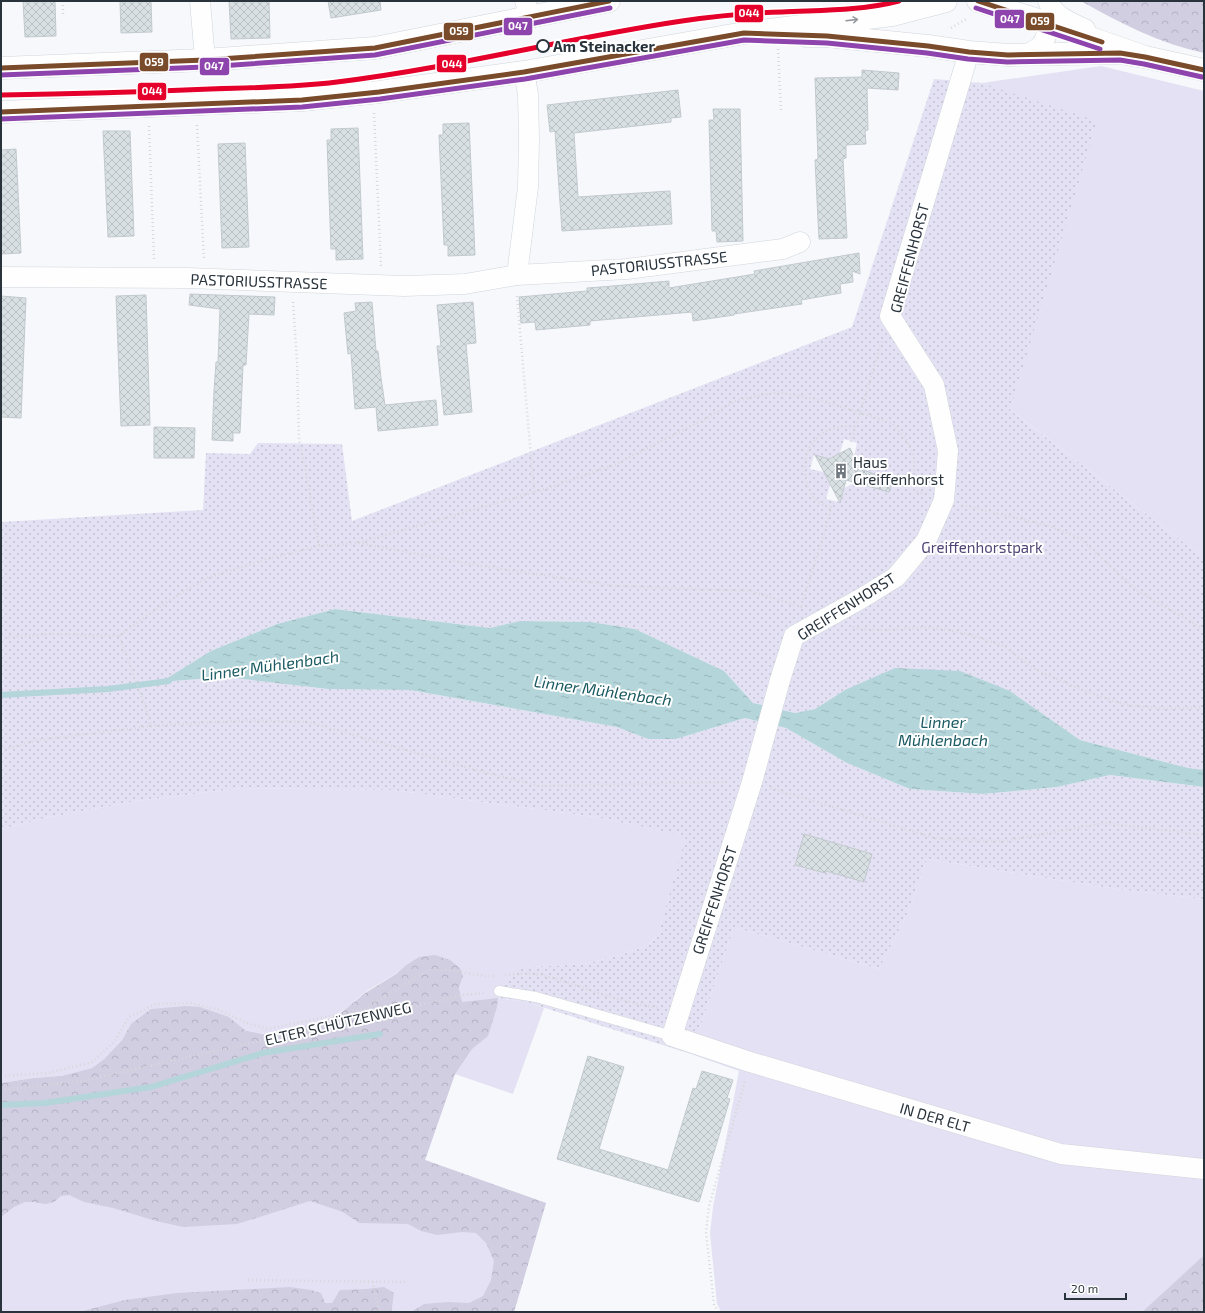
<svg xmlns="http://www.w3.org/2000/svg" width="1205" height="1313" font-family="'Exo 2',sans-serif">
<defs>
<pattern id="forest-crowns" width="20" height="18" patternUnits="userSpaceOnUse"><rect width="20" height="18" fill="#d1cee2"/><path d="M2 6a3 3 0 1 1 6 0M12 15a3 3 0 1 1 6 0" fill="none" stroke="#b3b1c3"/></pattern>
<pattern id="park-dots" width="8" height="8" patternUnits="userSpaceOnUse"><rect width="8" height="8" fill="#e3e1f3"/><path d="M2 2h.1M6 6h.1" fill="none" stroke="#c3c2d1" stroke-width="1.8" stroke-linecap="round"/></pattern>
<pattern id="water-ripples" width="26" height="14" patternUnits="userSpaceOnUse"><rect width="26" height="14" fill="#b4d5da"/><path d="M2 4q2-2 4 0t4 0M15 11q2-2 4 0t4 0" fill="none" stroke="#9bb7bc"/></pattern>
<pattern id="building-cross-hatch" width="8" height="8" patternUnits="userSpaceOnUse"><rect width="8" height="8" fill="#d8e0e4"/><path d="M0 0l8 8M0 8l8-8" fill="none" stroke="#b9c1c4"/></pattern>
</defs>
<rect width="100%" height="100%" fill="#f6f8fb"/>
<g fill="#e3e1f3">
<path d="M1101 66 1204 91V558L1009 409 982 83Z"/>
<path d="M242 788 393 790 595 817 687 836 658 935 648 945 617 956 584 964 551 966 523 967 507 979 498 998 526 1002 544 1008 513 1094 455 1074 425 1160 546 1203 514 1312H1V1096L461 1002 459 988 463 976 405 966C392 978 378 983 364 993 356 999 349 1008 340 1012 321 1023 267 1040 246 1031 240 1028 234 1021 229 1017L131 1024 122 1040 104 1059 92 1068 61 1076 33 1078 1 1083V829L45 818 137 801Z"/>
<path d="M927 859 1116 889 1204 899V1255L1142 1312H721L717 1304 710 1233 713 1207 739 1071 691 1054 734 927 879 969 908 912Z"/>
</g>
<g fill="url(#forest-crowns)">
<path d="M1081 1H1204V53C1161 44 1120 23 1081 1Z"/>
<path d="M435 955 450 960 460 968 463 976 459 988 462 1002 498 998 497 1007 488 1036 472 1049 455 1074 425 1160 546 1203 514 1312H412L414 1310 424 1304 448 1302 469 1303 483 1296 491 1280 494 1261 486 1243 476 1233 462 1232 437 1235 421 1231 408 1224 359 1223 343 1212 310 1201 237 1224 183 1227 156 1221 113 1208 84 1202 69 1195 61 1196 54 1202 46 1204 33 1202H25L14 1207 1 1217V1083L33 1078 61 1076 92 1068 104 1059 122 1040 131 1024 151 1009 186 1006 200 1007 229 1017 246 1031 263 1034 294 1029 323 1021 342 1012 365 993 396 974 405 966 419 957Z"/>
<path d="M1204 1255V1312H1142Z"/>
<path d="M290 1287 311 1290 321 1293 325 1303H332L340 1290 366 1289 384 1287 394 1293 392 1307V1312H79L125 1300 177 1293Z"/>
</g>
<path fill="url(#park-dots)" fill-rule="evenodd" d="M934 79 982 83 1097 121 1010 410 1204 558V770L1188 768 1080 740 1010 691 845 690 815 709 795 713 753 703 724 671 635 629 591 622 520 621 490 628 335 609 277 624 211 651 162 682 225 677 328 689 410 690 618 727 648 739H676L745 718 786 728 847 763 910 789 983 794 1057 787 1110 775 1204 787V899L1116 889 927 859 908 912 879 969 734 927 691 1054 526 1002 498 998 507 979 517 969 523 967 551 966 584 964 617 956 648 945 658 935 686 836 595 817 393 790 242 788 137 801 45 818 1 829V522L203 510 206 453 250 454 258 443 342 444 352 521 852 327ZM844 439 857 443 854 457 859 468 873 474 869 487 855 483 844 488 840 502 826 499 830 485 824 472 810 469 814 455 829 459 840 453Z"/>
<path fill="url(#water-ripples)" d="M335 609 490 628 520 621 591 622 635 629 724 671 753 703 795 713 815 709 845 690 895 668 960 671 1010 691 1080 740 1188 768 1204 770V787L1110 775 1057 787 983 794 910 789 847 763 786 728 745 718 676 739H648L617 727 410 690 328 689 225 677 161 682 211 651 277 624Z"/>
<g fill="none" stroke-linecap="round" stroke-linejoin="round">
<g stroke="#b4d5da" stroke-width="6">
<path d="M1 695 108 689 169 681"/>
<path d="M1 1105 45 1103 151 1087 263 1053 380 1034"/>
</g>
</g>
<g fill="url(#building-cross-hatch)" stroke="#c3cacf">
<path d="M23 1H55L56 36 25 37Z"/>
<path d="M120 1H151L152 32 121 33Z"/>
<path d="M229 1H269L270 38 231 39Z"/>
<path d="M328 1H380L381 10 331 18Z"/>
<path d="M862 70 899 73 898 90 867 88 868 130 865 131 866 144 846 145V158L843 159 847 238 819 239 815 160 818 159 815 78 862 77Z"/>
<path d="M678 90 681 117 671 118V122L574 133 578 197 670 191 672 224 562 231 555 131 550 132 547 105Z"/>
<path d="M713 109H740L743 241 717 242 716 231H712L709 120H714Z"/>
<path d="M469 123 475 255 448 256V245H444L439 135H443V124Z"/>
<path d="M358 128 363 259 336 260V249H331L327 140H331V129Z"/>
<path d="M103 131H130L134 236 108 237Z"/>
<path d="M245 143 249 247 222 248 218 144Z"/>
<path d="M16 149 21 253 1 254V150Z"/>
<path d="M859 253 860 274 852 271 853 282 840 284 841 293 801 300 802 304 734 314V315L693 321 692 312 590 321V325L536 330 535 322 521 323 519 297 587 291V288L601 287 669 281V288L755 274 754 271Z"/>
<path d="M190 294 275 297 274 315 249 314 246 365H243L240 433H233V441L212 440 214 391 216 362H218L220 309 189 305Z"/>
<path d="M146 295 150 425 121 426 116 296Z"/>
<path d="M1 296 26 298 21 418 1 417Z"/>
<path d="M372 302 376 351H378L381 378 385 405 436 400 438 425 378 431 376 407 355 409 351 353 348 354 344 313 356 311 355 303Z"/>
<path d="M473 302 476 343 466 344 472 412 444 415 437 346H441L437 305Z"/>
<path d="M154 427 195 428 194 458H154Z"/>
<path d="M850 448 859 468 893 482 889 492 846 480 840 503 815 455 829 459Z"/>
<path d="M804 834 872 854 864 882 826 871 825 873 795 865Z"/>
<path d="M588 1056 624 1067 599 1149 668 1170 693 1088 696 1089 702 1071 733 1080 727 1098 730 1099 699 1202 557 1159Z"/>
</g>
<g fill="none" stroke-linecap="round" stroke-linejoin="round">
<g stroke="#d0d6dc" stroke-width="11">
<path id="service" d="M499 991 536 997 672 1036"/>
</g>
<g stroke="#d0d6dc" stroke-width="21">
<g id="minor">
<path d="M200 1 205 60"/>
<path d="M525 1 530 17"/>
<path d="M1048 1C1054 16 1071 23 1085 29"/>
<path d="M969 52 890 316 934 385 948 451 944 500 926 541 896 577 862 598 794 636 780 680 752 782 672 1036 750 1062 1061 1154 1204 1169"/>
<path d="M1025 55C1030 52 1037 50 1041 45 1049 37 1049 19 1051 8"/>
<path d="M517 275 528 187 529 139 528 94 524 72"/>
<path d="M1 277 187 278 404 286 465 284 517 275 627 269 783 249 800 242"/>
</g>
</g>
<g stroke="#d0d6dc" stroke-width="23">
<g id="secondary">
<path d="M978 1 1048 23 1145 57 1204 70"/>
<path d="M807 36H827L928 46 969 52 1008 55 1120 53 1145 57"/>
<path d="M1 68 205 60 375 48 609 1"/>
<path d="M1 112 302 100 379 92 524 72 744 33 892 15 946 1"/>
</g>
</g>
<g stroke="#d7d8db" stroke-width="2.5" stroke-dasharray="1 3" stroke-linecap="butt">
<path d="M63 1V16"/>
<path d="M951 28 968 18"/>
<path d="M778 49 781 112"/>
<path d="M374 113 381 266"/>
<path d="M197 125 204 260"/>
<path d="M149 126 154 259"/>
<path d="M517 296 534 492"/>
<path d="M293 302 297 361 299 440 306 472 319 546"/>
<path d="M851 442 882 341"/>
<path d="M962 505 1049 526 1081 539 1138 591 1204 629"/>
<path d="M830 509C826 506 819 503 815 499 801 483 801 451 818 437 828 427 842 425 855 427"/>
<path d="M359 543 482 566 616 586 750 591 803 607"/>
<path d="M801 607 826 527 833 500"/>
<path d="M853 627 859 629 885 630 926 627 954 631 981 638 1004 646 1036 670 1090 693 1127 705 1169 709 1204 707"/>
<path d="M119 636 145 706 151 726"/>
<path d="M1 638 51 634 119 636 165 603 207 578 263 560 319 546 358 543 549 488 614 465 703 420 735 401 778 392 823 401 892 423 906 439 914 457V491L925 494"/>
<path d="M1 750 39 740 151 726 251 720 308 722 487 773 540 786 730 782"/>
<path d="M771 788 938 839 1005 841 1104 823 1204 835"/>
<path d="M505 975 532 973 560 980 613 998 660 1009"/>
<path d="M1 1076 49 1073 92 1062 114 1042 129 1017 156 1004 190 1003 219 1010 247 1023 268 1029 364 1009 429 970H449L485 976H494"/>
<path d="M1 1090 82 1081 464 995 484 993"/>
<path d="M248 1280 405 1282"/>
<path d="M373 1282 379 1312"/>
<path d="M718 1312 714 1304 706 1232 709 1206 745 1081"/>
</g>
<use href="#service" stroke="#fefefe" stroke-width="10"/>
<use href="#minor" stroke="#fefefe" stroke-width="20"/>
<use href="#secondary" stroke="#fefefe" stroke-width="22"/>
<g stroke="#fff" stroke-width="8">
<g id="bus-1">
<path d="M978 1 1102 42"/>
<path d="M1 68 205 60 375 48 609 1"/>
<path d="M1 112 302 100 379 92 524 72 744 33 827 36 928 46 969 52 1008 55 1120 53 1145 57 1204 70"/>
</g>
</g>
<g stroke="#fff" stroke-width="8">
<g id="bus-2">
<path d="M976 8 1100 49"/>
<path d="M1 75 205 67 375 55 610 8"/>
<path d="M1 119 302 107 380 99 525 79 744 40 827 43 927 53 968 59 1007 62 1120 60 1144 64 1202 77"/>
</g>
</g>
<use href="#bus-1" stroke="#7a4b2a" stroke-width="5"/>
<use href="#bus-2" stroke="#8e44ad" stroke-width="5"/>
<g stroke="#fff" stroke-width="8">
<path id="tram-1" d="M1 95C71 94 140 92 210 89 253 88 295 87 337 82 453 68 567 38 682 21 715 16 748 13 782 12 821 10 860 11 899 1"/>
</g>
<use href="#tram-1" stroke="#e4002b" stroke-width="5"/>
</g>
<defs><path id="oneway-shaft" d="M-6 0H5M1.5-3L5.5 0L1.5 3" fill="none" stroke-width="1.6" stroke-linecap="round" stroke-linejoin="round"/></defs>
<use stroke="#94989d" href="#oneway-shaft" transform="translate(852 20) rotate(-7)"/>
<defs>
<g id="building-bare" transform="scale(1.2)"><path d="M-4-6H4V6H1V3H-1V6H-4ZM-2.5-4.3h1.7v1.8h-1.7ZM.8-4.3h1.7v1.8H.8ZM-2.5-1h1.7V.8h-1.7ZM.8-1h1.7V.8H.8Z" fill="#71787f" stroke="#fff" stroke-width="2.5" paint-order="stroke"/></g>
</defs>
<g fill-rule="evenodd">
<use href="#building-bare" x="841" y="471"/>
</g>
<circle fill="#fff" stroke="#29333c" stroke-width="2" cx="543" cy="46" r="6"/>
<g text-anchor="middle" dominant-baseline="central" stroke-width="4" stroke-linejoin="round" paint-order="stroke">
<g font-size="15" font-weight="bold" fill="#29333c" stroke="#fff" text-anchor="start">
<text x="553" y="46">Am Steinacker</text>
</g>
<g font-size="15" fill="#29333c" stroke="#fff">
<text transform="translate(909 258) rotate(-75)">GREIFFENHORST</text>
<text transform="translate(659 263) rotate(-6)">PASTORIUSSTRASSE</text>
<text transform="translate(259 281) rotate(2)">PASTORIUSSTRASSE</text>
<text transform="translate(846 606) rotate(-32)">GREIFFENHORST</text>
<text transform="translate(714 900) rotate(-72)">GREIFFENHORST</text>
<text transform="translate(338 1023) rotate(-13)">ELTER SCHÜTZENWEG</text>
<text transform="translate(935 1117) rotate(16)">IN DER ELT</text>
</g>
<g font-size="15" fill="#29333c" stroke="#fff" text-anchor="start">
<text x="853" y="462">Haus<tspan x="853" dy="17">Greiffenhorst</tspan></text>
</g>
<g font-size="15" fill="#504575" stroke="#fff">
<text x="982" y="547">Greiffenhorstpark</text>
</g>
<g font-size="16" font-style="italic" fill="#1a5a62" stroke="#fff">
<text transform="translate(270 665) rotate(-8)">Linner Mühlenbach</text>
<text transform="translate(603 690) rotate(8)">Linner Mühlenbach</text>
<text x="943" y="721">Linner<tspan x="943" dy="18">Mühlenbach</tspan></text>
</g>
</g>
<g stroke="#fff" stroke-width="1.5">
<rect x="734" y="4" width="30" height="19" rx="4" fill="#e4002b"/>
<rect x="994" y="9" width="31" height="20" rx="4" fill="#8e44ad"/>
<rect x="1025" y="12" width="30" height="19" rx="4" fill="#7a4b2a"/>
<rect x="503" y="17" width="30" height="19" rx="4" fill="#8e44ad"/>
<rect x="443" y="22" width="31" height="19" rx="4" fill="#7a4b2a"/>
<rect x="139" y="52" width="30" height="20" rx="4" fill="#7a4b2a"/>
<rect x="436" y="54" width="31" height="19" rx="4" fill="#e4002b"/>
<rect x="199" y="57" width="31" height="19" rx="4" fill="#8e44ad"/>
<rect x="137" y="82" width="30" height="19" rx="4" fill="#e4002b"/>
</g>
<g font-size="11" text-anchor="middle" font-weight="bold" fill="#fff">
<text x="749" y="17">044</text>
<text x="1010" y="23">047</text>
<text x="1040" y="25">059</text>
<text x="518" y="30">047</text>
<text x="459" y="35">059</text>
<text x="154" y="66">059</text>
<text x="452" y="68">044</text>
<text x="214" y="70">047</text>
<text x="152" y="95">044</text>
</g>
<rect width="1205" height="1313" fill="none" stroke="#29333c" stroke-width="4"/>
<path d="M1065 1293v6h61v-6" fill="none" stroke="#29333c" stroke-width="2"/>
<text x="1071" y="1293" font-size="12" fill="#29333c" stroke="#ffffff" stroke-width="3" paint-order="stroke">20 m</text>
</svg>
